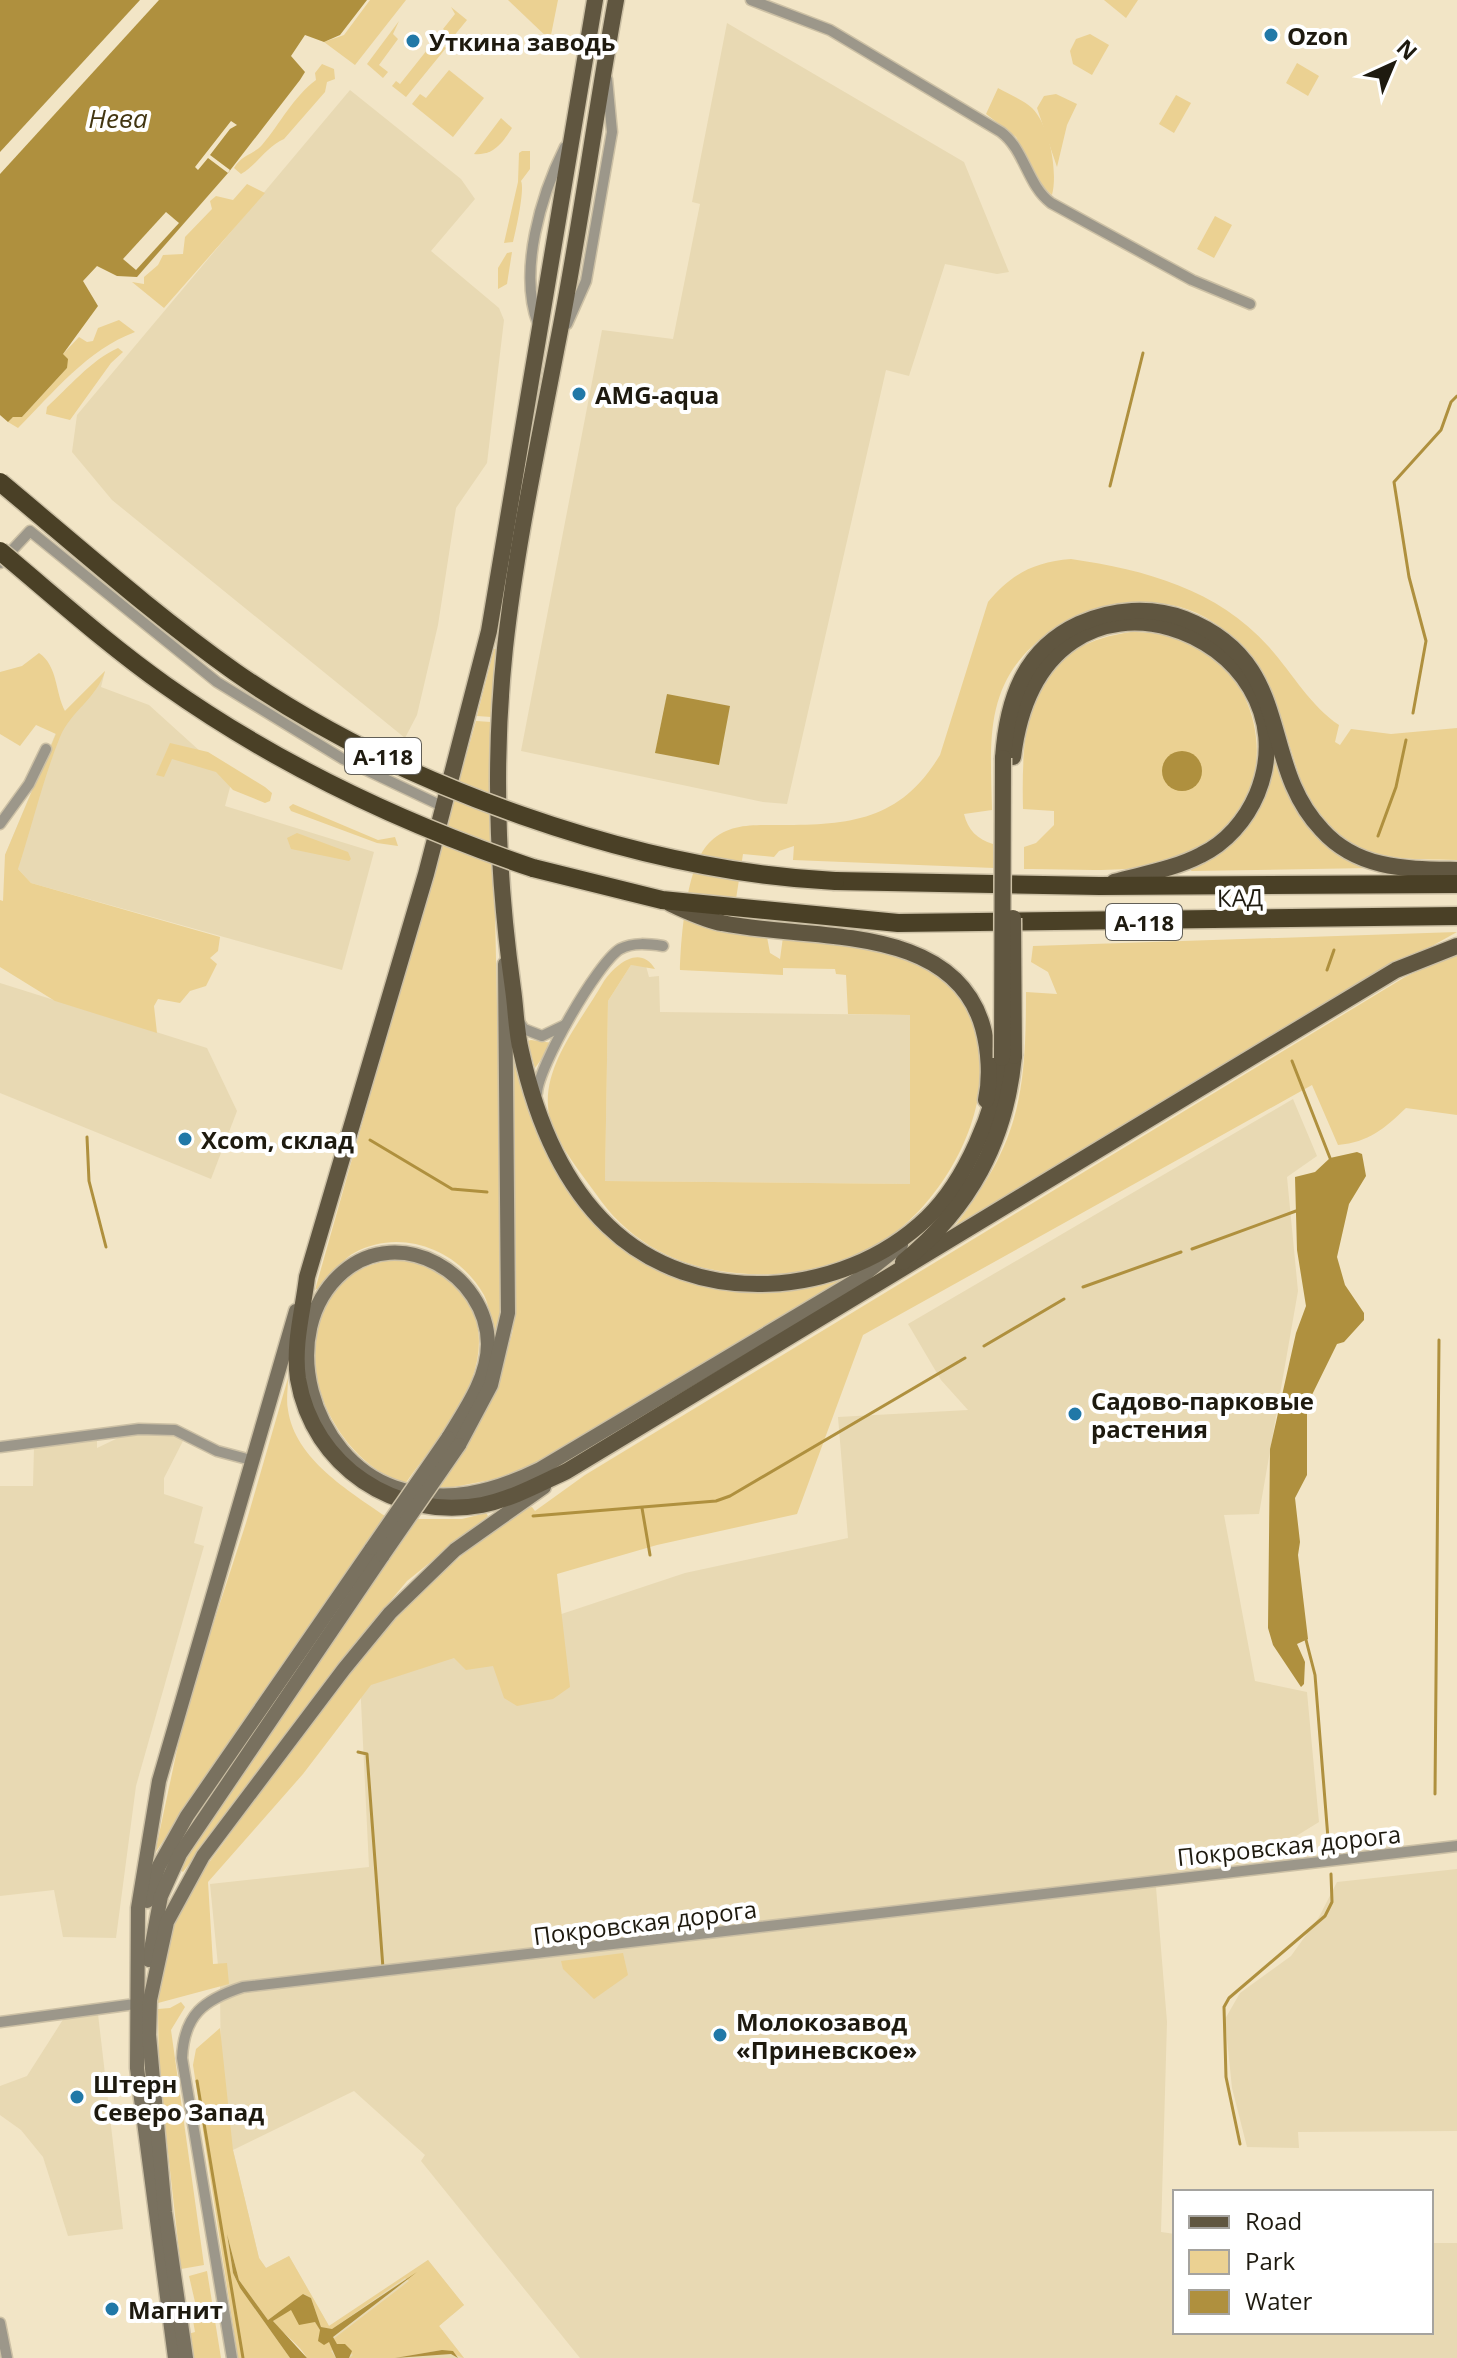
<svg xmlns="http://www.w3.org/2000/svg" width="1457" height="2358" font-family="'Open Sans',sans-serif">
<rect width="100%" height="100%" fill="#f2e5c6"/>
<g fill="#e8d9b3">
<path d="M727 23 964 162 1009 272 997 274 945 264 909 376 886 370 787 804 763 802 521 751 602 330 673 339 700 204 692 202Z"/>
<path d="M350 90 461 179 475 199 431 251 499 308 504 320 487 463 456 508 438 625 417 715 405 738 112 500 72 452 77 415Z"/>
<path d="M105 671 101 687 149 705 232 780 225 806 374 852 342 970 31 883 5 855 65 711Z"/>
<path d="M631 965 646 966 649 977 659 976 660 1012 911 1015 910 1184 605 1181 608 1001Z"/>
<path d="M0 983 207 1048 237 1111 211 1179 0 1093Z"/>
<path d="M1293 1099 1317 1156 1287 1177 1298 1291 1259 1514 1224 1515 1255 1681 1307 1692 1319 1822 1272 1851 1274 1859 1155 1875 1167 2022 1161 2232 1175 2234V2332H1431V2243H1457V2358H580L421 2161 425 2155 354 2091 233 2150 259 2258 266 2268 289 2256 329 2326 428 2260 464 2305 439 2326 464 2358H309L253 2275 222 2170 220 1986 210 1884 369 1867 360 1681 685 1573 848 1538 838 1417 968 1410 941 1380 908 1324Z"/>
<path d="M174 1434 183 1441 164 1478V1494L203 1507 194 1543 204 1546 136 1786 116 1938 63 1937 54 1890 0 1896V1486H33L34 1447 97 1438V1448L122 1436Z"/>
<path d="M1457 1869V2131L1298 2132 1299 2148 1247 2147 1232 2088 1225 2019 1240 1993 1291 1956 1319 1917 1337 1882Z"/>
<path d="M98 2014 123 2229 68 2236 43 2157 21 2130 0 2115V2086L27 2076 64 2018Z"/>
</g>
<g fill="#ebd192">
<path d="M370 0H406L355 65 324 42 344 35Z"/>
<path d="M508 0H558L550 40Z"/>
<path d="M1104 0H1138L1126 18Z"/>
<path d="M451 7 467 20 453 37 443 29 455 14Z"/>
<path d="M399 21 393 34 398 39 379 65 388 72 383 78 367 64Z"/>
<path d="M1090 34 1109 45 1092 75 1073 64 1070 51 1076 39Z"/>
<path d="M435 40 446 48 406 97 392 86 396 81 400 84Z"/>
<path d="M1297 63 1319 76 1308 96 1286 83Z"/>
<path d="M322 64 334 69 335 79 327 82 325 92 284 139C266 147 257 165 241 174L234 168C242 154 253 155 262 145 280 124 293 97 316 80L315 73Z"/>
<path d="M449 70 484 98 453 137 412 104 420 94 426 98Z"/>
<path d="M998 88C1008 94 1024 100 1032 108 1050 126 1058 172 1052 195L1041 185 1016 137 986 114Z"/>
<path d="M1056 94 1077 104 1067 125 1057 167 1037 108 1044 96Z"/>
<path d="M1176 95 1191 103 1174 133 1159 124Z"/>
<path d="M501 118 512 128C503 142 494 156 474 154Z"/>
<path d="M522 151H530V169L521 181C525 189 516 230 513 242L504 243 518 182 519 153Z"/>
<path d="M247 184 265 193 164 308 132 282 144 284V277L158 265 163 255 183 254 185 237 212 209 210 201 216 196 233 200Z"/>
<path d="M1215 216 1232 225 1214 258 1197 249Z"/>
<path d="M512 252 507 284 498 289V268L507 253Z"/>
<path d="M119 320 135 332C87 350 54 392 18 428L8 422 13 417H22L67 368 63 354 79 337 87 342 93 341 98 328Z"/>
<path d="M118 348 123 352 111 363 70 420 46 414 47 407C68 388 91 360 118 348Z"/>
<path d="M1071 559C1146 570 1217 589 1269 647 1293 674 1309 704 1339 725L1335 742 1340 745 1351 729 1391 734 1457 728V860C1412 859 1368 862 1331 830 1308 810 1300 778 1291 750 1270 682 1238 611 1158 603 1120 600 1087 606 1055 628 984 677 990 733 992 810L964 814C968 830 977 839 993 844L994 868 793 860 794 846 779 851 774 857 743 854 731 931 767 937 770 953 780 959 783 937C820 941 893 945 924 964 1027 1029 974 1174 892 1235 842 1272 780 1280 720 1271 669 1263 625 1237 596 1194 583 1176 569 1158 558 1139 526 1082 577 1029 604 981 616 964 640 944 655 969L631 965 608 1001 605 1181 910 1184V1015L848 1014 846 975 836 974 835 969 783 968V975L680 970C681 938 686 863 711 841 729 824 752 825 775 825 847 825 899 823 940 755L988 602C1011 574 1034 562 1071 559Z"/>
<path d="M1131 632C1156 632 1185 636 1206 651 1275 701 1275 808 1198 850 1147 878 1080 868 1024 869V847L1036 843 1054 825V811L1023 809C1021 722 1028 646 1131 632Z"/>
<path d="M494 649H497L491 717 477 716Z"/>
<path d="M39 653C58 666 55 692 65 711L105 671C97 698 71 711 60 737 43 779 32 826 18 869L31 883 220 937 218 951 210 958 217 964 206 986 190 991 180 1003 158 999 154 1006 157 1033 55 1001 0 967V900L3 901 5 855 56 734 36 725 20 746 0 734V672L22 666Z"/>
<path d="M476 721 491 722 503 1290 497 1335C491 1326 490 1307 484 1295 459 1250 401 1227 354 1253 339 1261 326 1286 315 1290Z"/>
<path d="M170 743 208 752 265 787 272 793 270 801 265 803 233 790 216 772 172 759 164 777 156 775Z"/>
<path d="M1273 749 1295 801 1370 868 1191 871C1195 862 1215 855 1225 848 1257 827 1270 785 1273 749Z"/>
<path d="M293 804 378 840 395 837 398 846 377 843 291 811 289 807Z"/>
<path d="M297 833 348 852 351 859 349 861 291 849 287 838Z"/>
<path d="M1457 932 1275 1034 955 1226C1019 1142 1026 1096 1026 992L1057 994 1048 972 1031 962 1033 946Z"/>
<path d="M1457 953V1115L1406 1108C1384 1129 1369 1142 1338 1145L1312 1085 863 1335 797 1514 657 1545 557 1574 570 1687 553 1699 517 1706 504 1698 493 1666 466 1670 454 1658 371 1685 303 1774 208 1882 213 1964 227 1963 229 1984 158 2003C157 1984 166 1937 174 1920 188 1888 210 1862 230 1834 312 1715 403 1587 526 1508L532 1507 535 1511 585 1475 1405 977Z"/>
<path d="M531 1040 553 1043 535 1068 527 1041Z"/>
<path d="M512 1053 538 1133 568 1186 640 1257 757 1291 793 1289 842 1277 844 1281 517 1475 438 1490C470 1439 498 1389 513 1330Z"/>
<path d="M404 1259C431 1265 461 1279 472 1307 499 1373 441 1433 405 1484 299 1446 269 1266 404 1259Z"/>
<path d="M288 1378C288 1389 286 1400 288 1410 295 1459 349 1491 385 1516L155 1853 186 1708 246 1523Z"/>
<path d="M486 1513 488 1516 407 1581 347 1653 183 1872 180 1870 207 1821 418 1519H462Z"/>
<path d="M623 1953 628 1975 594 1999 563 1969 561 1961Z"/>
<path d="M181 2002 185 2007 171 2030 204 2265 181 2269 159 2071 158 2009 170 2008Z"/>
<path d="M220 2028 233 2150 259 2258 266 2268 289 2256 329 2326 428 2260 464 2305 439 2326 464 2358 442 2350 395 2358H349L353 2355 332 2340 409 2281 405 2278 332 2329 321 2327 311 2298 304 2294 268 2320 239 2280 227 2234 233 2273 240 2288 290 2358H238L193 2065 196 2049Z"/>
<path d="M207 2271 221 2358H192L188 2334 195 2332 190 2303 195 2302 189 2276Z"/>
<path d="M291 2309 315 2322 334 2349 331 2351 336 2358H307C300 2345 283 2334 273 2321Z"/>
</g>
<g fill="#af903e">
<path d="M0 0H367L340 35 324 42 305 35 291 56 305 72 300 80 228 173 137 277 117 276 97 266 83 281 98 306 63 354 68 359 67 368 22 417H13L8 422 0 415Z"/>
<path d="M667 694 730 706 719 765 655 753Z"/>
<circle cx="1182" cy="771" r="20"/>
<path d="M1357 1152 1362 1154 1366 1176 1349 1204 1337 1257 1345 1285 1364 1313V1320L1344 1342 1337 1344 1307 1405V1475L1295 1498 1300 1542 1298 1555 1308 1639 1297 1644 1305 1662 1304 1684 1301 1687 1273 1645 1268 1628 1270 1449 1296 1333 1306 1306 1297 1250 1295 1177 1315 1172 1330 1158Z"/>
<path d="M227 2234 239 2280 268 2320 303 2294 311 2298 321 2327 332 2329 417 2272 333 2337 337 2344H345L352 2351 349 2358H336L329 2342 324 2345 318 2341 320 2330 315 2322 299 2325 291 2310 273 2321 307 2358H290L240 2288 233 2273Z"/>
<path d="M442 2350 453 2351 458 2358 451 2354 395 2358Z"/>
</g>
<g fill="#f2e5c6">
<path d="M140 0H159L0 174V152Z"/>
<path d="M231 121 237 125 230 129 210 155 230 170 228 173 208 158 198 170 195 167Z"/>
<path d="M166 212 179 223 136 270 123 259Z"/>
</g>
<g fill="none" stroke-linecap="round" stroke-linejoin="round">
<g stroke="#af903e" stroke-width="3">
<path d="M1110 486 1143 353"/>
<path d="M1413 713 1426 641 1409 577 1394 482 1441 430 1451 402 1457 396"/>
<path d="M1378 836 1396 787 1406 740"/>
<path d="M1327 970 1334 950"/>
<path d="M1292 1061 1330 1158"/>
<path d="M87 1137 89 1181 106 1247"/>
<path d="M370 1140 452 1189 487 1192"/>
<path d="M1192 1249 1296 1211"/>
<path d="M1083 1287 1181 1252"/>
<path d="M984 1346 1064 1299"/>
<path d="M642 1508 650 1555"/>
<path d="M533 1516 716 1501 730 1496 965 1358"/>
<path d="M1305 1636 1315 1675 1329 1851"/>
<path d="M358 1752 367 1754 383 1968"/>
<path d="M1435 1794 1439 1340"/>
<path d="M197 2081 243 2358"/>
<path d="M1240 2144 1226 2077 1224 2007 1229 1998 1325 1916 1332 1902 1331 1874"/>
</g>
<g stroke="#ccc0a5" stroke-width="13">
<g id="street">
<path d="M751 0 830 30 1001 132C1025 150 1027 185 1051 203L1192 280 1250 304"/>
<path d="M538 324C518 271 541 195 565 147"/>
<path d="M567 324 586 281 612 132 607 79"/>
<path d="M0 563 30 531 217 682 343 759 444 807"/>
<path d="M0 824 29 784 46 749"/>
<path d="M518 1020 524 1029 542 1036 565 1025"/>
<path d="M537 1093C538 1067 597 963 620 949 633 942 649 944 663 946"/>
<path d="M0 1447 139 1429 175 1430 217 1451 251 1460"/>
<path d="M0 2022 135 2004"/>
<path d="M0 2323 7 2358"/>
<path d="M232 2358 182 2058C184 2015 203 2000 243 1987L1457 1846"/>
</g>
</g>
<g stroke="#ccc0a5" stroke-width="17">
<g id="secondary">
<path d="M448 1438C465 1410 488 1378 488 1344 487 1274 400 1223 343 1272 274 1332 312 1459 394 1487 445 1505 493 1492 540 1469L860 1278 901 1245"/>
<path d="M459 1445 491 1385 508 1313 505 964"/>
<path d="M147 1901 159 1866 187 1816 372 1548"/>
<path d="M149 1960 161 1896 180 1854 383 1555"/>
<path d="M175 2358 137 2068 138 1908 159 1781 296 1311"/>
<path d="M186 2358 165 2212 149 2035 150 2000 167 1922 203 1856 344 1669 390 1613 455 1550 544 1487"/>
</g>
</g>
<g stroke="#ccc0a5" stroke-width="19">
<g id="primary">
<path d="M595 0 489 631 426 874 307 1277C303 1311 293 1344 298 1379 313 1467 396 1521 482 1505 512 1499 539 1484 567 1471L1396 970 1457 946"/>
<path d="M616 0C595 115 580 231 557 346 538 446 516 547 505 648 493 761 497 876 513 989 516 1009 516 1031 521 1051 535 1115 560 1180 608 1226 695 1310 842 1299 927 1218 966 1181 995 1110 1002 1058"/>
<path d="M1013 757C1042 522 1322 635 1257 794 1246 820 1226 843 1201 855 1174 869 1143 874 1114 882"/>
<path d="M1003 758C1007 701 1023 650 1079 624 1113 609 1151 606 1185 619 1297 663 1257 762 1322 830 1358 870 1408 869 1457 870"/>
<path d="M671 904C687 911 705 920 722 923 808 941 954 921 983 1028 989 1050 991 1077 986 1100"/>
<path d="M903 1262C970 1208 1006 1141 1014 1056"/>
</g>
</g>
<g stroke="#ccc0a5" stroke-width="21">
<g id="highway">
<path d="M533 868 662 900 898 923 1457 916"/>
<path d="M835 881 1099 886 1457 884"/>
</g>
</g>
<use href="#street" stroke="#9c978a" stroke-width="10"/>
<use href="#secondary" stroke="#79715f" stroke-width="14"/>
<use href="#primary" stroke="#605640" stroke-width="16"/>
<use href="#highway" stroke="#4a4026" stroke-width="18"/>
<g stroke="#ccc0a5" stroke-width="17" stroke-linecap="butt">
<g id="secondary-bridge">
<path d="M372 1548 448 1438"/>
<path d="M383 1555 459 1445"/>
</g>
</g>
<g stroke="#ccc0a5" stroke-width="19" stroke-linecap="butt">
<g id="primary-bridge">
<path d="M1013 918 1014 1056"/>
<path d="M1002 1058 1003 758"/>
</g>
</g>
<g stroke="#ccc0a5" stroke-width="21" stroke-linecap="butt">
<g id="highway-bridge">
<path d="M0 482C77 546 153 614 235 672 399 786 636 871 835 881"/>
<path d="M0 551C54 596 107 644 165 685 278 765 403 824 533 868"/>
</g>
</g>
<use href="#secondary-bridge" stroke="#79715f" stroke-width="14"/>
<use href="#primary-bridge" stroke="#605640" stroke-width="16"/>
<use href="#highway-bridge" stroke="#4a4026" stroke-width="18"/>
</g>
<g fill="#2178a7" stroke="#fff" stroke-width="3">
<circle cx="1271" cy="35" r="8"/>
<circle cx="413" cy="41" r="8"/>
<circle cx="579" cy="394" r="8"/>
<circle cx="185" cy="1139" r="8"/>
<circle cx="1075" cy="1414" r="8"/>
<circle cx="720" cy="2035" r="8"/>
<circle cx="77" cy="2097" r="8"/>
<circle cx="112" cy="2309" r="8"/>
</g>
<g text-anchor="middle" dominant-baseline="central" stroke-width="8" stroke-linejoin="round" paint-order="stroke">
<g fill="#fff" stroke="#625f57" stroke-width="2">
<rect x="345" y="738" width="76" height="36" rx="6"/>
<rect x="1106" y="904" width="76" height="36" rx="6"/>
</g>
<g font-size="22" font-weight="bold" fill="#1e1a0f">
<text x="383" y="756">А-118</text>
<text x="1144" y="922">А-118</text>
</g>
<g font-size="24" font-weight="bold" fill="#1e1a0f" stroke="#fff" text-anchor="start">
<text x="1287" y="35">Ozon</text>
<text x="429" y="41">Уткина заводь</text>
<text x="595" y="394">AMG-aqua</text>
<text x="201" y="1139">Xсom, склад</text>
<text x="1091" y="1400">Садово-парковые<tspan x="1091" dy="28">растения</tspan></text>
<text x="736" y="2021">Молокозавод<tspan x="736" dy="28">«Приневское»</tspan></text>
<text x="93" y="2083">Штерн<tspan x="93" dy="28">Северо Запад</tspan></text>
<text x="128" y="2309">Магнит</text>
</g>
<g font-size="24" fill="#1e1a0f" stroke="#fff">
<text transform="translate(1240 897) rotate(-1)">КАД</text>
<text transform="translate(1289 1845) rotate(-6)">Покровская дорога</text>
<text transform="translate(645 1922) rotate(-7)">Покровская дорога</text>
</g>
<g font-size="26" font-style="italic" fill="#433612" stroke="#fff">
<text x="118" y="118">Нева</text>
</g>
</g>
<rect x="1173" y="2190" width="260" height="144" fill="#ffffff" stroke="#a5a39f" stroke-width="2"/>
<rect x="1189" y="2216" width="40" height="12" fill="#605640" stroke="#a5a39f" stroke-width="2"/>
<text x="1245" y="2230" font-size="24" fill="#1e1a0f">Road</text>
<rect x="1189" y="2250" width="40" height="24" fill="#ebd192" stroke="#a5a39f" stroke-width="2"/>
<text x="1245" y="2270" font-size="24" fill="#1e1a0f">Park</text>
<rect x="1189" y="2290" width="40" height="24" fill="#af903e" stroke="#a5a39f" stroke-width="2"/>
<text x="1245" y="2310" font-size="24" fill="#1e1a0f">Water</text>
<g transform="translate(1393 64) rotate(44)" stroke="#ffffff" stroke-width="6" paint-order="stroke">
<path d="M0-6L14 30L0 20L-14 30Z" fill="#1e1a0f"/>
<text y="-12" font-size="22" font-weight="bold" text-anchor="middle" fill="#1e1a0f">N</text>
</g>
</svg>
